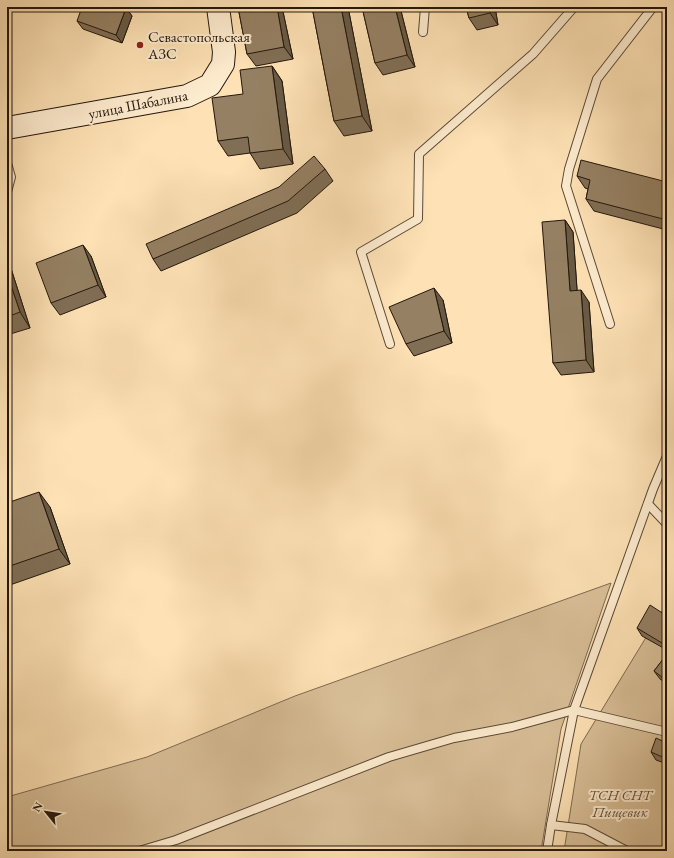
<svg xmlns="http://www.w3.org/2000/svg" width="674" height="858" font-family="'EB Garamond',serif">
<rect width="100%" height="100%" fill="#fee2b5"/>
<filter id="stains"><feTurbulence type="fractalNoise" baseFrequency=".005" numOctaves="4"/><feColorMatrix values="0 0 0 0 .2 0 0 0 0 .09 0 0 0 0 .02 0 0 0 .5 -.17"/></filter>
<radialGradient id="worn" r=".72"><stop offset=".6" stop-color="#630" stop-opacity="0"/><stop offset="1" stop-color="#630" stop-opacity=".3"/></radialGradient>
<g fill="#d9bf98" stroke="#7e6a52">
<path d="M611 583 561 729 541 851H7V797L147 757 295 696Z"/>
<path d="M667 603V851H564L581 744Z"/>
</g>
<g fill="none" stroke-linecap="round" stroke-linejoin="round">
<g stroke="#5a4936" stroke-width="10">
<g id="service">
<path d="M423 32 425 7"/>
<path d="M7 163 11 177 7 192"/>
<path d="M610 324 566 186 569 169 597 79 653 7"/>
<path d="M390 344 361 252 418 219 419 154 533 54 574 7"/>
<path d="M648 504 667 524"/>
<path d="M551 825 585 829 627 851"/>
<path d="M139 851 176 840 389 757 454 738 512 727 574 710 667 732"/>
<path d="M547 851 551 825 574 710 653 489 667 456"/>
</g>
</g>
<g stroke="#24160b" stroke-width="24">
<path id="secondary" d="M7 128 187 96 210 85 223 64 224 52 218 7"/>
</g>
<use href="#service" stroke="#feeccf" stroke-width="8"/>
<use href="#secondary" stroke="#feeccf" stroke-width="22"/>
</g>
<g fill="#806e55" stroke="#24160b">
<path d="M238 7H282L293 59 256 66 247 54Z"/>
<path d="M312 7H348L372 131 344 136 334 121Z"/>
<path d="M362 7H400L415 67 383 75 375 63Z"/>
<path d="M466 7H495L498 25 477 30 469 18Z"/>
<path d="M126 8 132 16 122 43 83 29 77 21Z"/>
<path d="M272 66 282 81 293 164 260 169 250 153 228 156 218 141 243 94Z"/>
<path d="M325 169 333 181 297 213 161 271 153 259Z"/>
<path d="M577 176 667 182V230L594 211 586 199 588 189 585 188Z"/>
<path d="M565 220 573 232 577 290 589 302 594 372 561 375 553 363Z"/>
<path d="M7 256 30 328 7 335Z"/>
<path d="M91 256 106 297 60 315 51 303Z"/>
<path d="M443 300 452 343 414 356 406 344Z"/>
<path d="M7 503 50 507 70 564 7 586Z"/>
<path d="M667 616V650L642 636 637 628Z"/>
<path d="M667 654V684L660 679 654 671Z"/>
<path d="M667 743V764L656 760 651 752Z"/>
</g>
<g fill="#685a45" stroke="#24160b">
<path d="M277 7H282L293 59 284 47Z"/>
<path d="M341 7H348L372 131 362 116Z"/>
<path d="M395 7H400L415 67 407 55Z"/>
<path d="M489 7H495L498 25 490 13Z"/>
<path d="M126 8 132 16 122 43 116 35Z"/>
<path d="M272 66 282 81 293 164 283 149Z"/>
<path d="M565 220 573 232 578 303 570 291Z"/>
<path d="M83 245 91 256 106 297 98 285Z"/>
<path d="M7 256 30 328 20 312 7 274Z"/>
<path d="M434 288 443 300 452 343 444 331Z"/>
<path d="M581 290 589 302 594 372 586 360Z"/>
<path d="M39 492 50 507 70 564 59 549Z"/>
<path d="M667 634V650L662 643Z"/>
</g>
<g fill="#958063" stroke="#24160b">
<path d="M82 7H124L126 8 116 35 77 21Z"/>
<path d="M238 7H277L284 47 247 54Z"/>
<path d="M312 7H341L362 116 334 121Z"/>
<path d="M362 7H395L407 55 375 63Z"/>
<path d="M466 7H489L490 13 469 18Z"/>
<path d="M272 66 283 149 250 153 248 137 218 141 212 98 243 94 240 70Z"/>
<path d="M314 156 325 169 288 201 153 259 146 244 279 187Z"/>
<path d="M581 160 667 182V220L586 199 590 180 577 176Z"/>
<path d="M565 220 570 291 581 290 586 360 553 363 542 222Z"/>
<path d="M83 245 98 285 51 303 36 263Z"/>
<path d="M7 274 20 312 7 317Z"/>
<path d="M434 288 444 331 406 344 389 307Z"/>
<path d="M39 492 59 549 7 567V503Z"/>
<path d="M650 605 667 616V634L662 643 637 628Z"/>
<path d="M667 654V681L654 671Z"/>
<path d="M656 738 667 743V759L651 752Z"/>
</g>
<circle fill="#8f2418" stroke="#feeccf" stroke-width="1.5" cx="140" cy="45" r="4"/>
<g text-anchor="middle" dominant-baseline="central" stroke-width="4" stroke-linejoin="round" paint-order="stroke">
<g font-size="15" fill="#24160b" stroke="#feeccf" text-anchor="start">
<text x="148" y="36">Севастопольская<tspan x="148" dy="17">АЗС</tspan></text>
</g>
<g font-size="15" fill="#24160b" stroke="#feeccf">
<text transform="translate(138 104) rotate(-11)">улица Шабалина</text>
</g>
<g font-size="15" font-style="italic" fill="#63513c" stroke="#feeccf">
<text x="620" y="794">ТСН СНТ<tspan x="620" dy="17">Пищевик</tspan></text>
</g>
</g>
<rect width="674" height="858" fill="none" stroke="#fee2b5" stroke-width="24"/>
<rect x="8" y="8" width="658" height="842" fill="none" stroke="#24160b" stroke-width="2"/>
<rect x="12" y="12" width="650" height="834" fill="none" stroke="#24160b"/>
<g transform="translate(46 812) rotate(300)" stroke="#feeccf" stroke-width="3" paint-order="stroke">
<path d="M0-3L7 15L0 10L-7 15Z" fill="#24160b"/>
<text y="-6" font-size="11" font-weight="bold" text-anchor="middle" fill="#24160b">N</text>
</g>
<rect width="100%" height="100%" filter="url(#stains)"/>
<rect width="100%" height="100%" fill="url(#worn)"/>
</svg>
